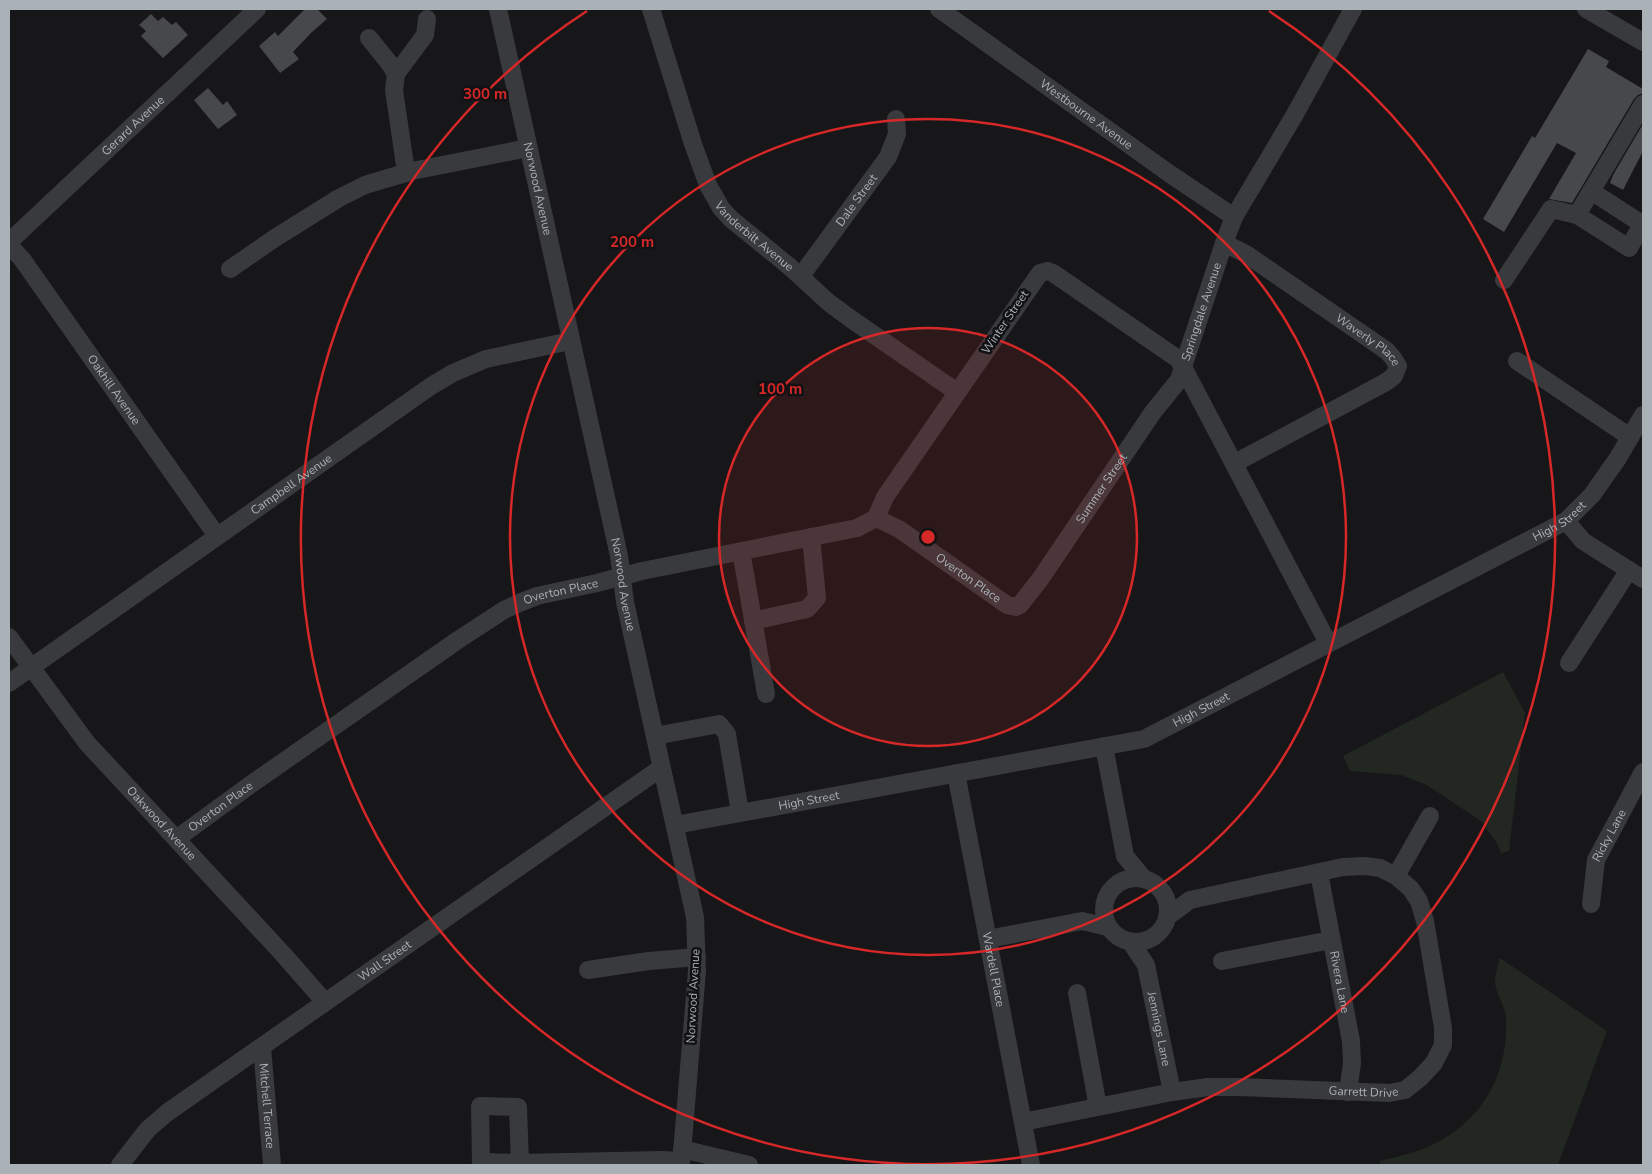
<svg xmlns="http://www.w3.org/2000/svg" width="1652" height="1174" font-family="'Nunito Sans',sans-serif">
<rect width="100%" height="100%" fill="#171719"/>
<g fill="#222821">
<path d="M1503 672 1525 713 1509 851 1501 853 1497 843 1481 821 1427 785 1401 775 1350 771 1343 756Z"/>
<path d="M1500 958 1607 1031 1558 1165H1380V1161C1395 1157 1411 1154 1425 1148 1480 1125 1509 1077 1506 1017 1505 1005 1495 993 1495 981 1495 974 1498 965 1500 958Z"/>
</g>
<g fill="#46484b">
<path d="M305 9H317L327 19 312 32 293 52 299 59 280 73 259 46 275 32 278 36Z"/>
<path d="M151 14 158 21 163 17 172 25 176 22 188 35 163 58 141 36 146 31 139 25Z"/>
<path d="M1588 49 1609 61 1606 67 1643 89V93L1638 95 1634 99 1572 203 1549 199 1576 153 1557 143 1504 232 1483 219 1532 136 1535 138Z"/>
<path d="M208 88 223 105 227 101 237 115 218 129 194 100Z"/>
<path d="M1643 124V151L1623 190 1610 183 1613 175Z"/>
</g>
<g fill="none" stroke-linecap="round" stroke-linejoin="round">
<g stroke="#383a3d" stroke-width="18">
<path id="s1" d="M498 9 619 556 625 602 695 917 697 971 681 1165"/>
<path id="s2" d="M651 9 693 144 708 185 721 208 731 219 790 267 828 302 851 319 957 392"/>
<path id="s3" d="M939 9 1170 174 1234 217"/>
<path d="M1586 9 1643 42"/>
<path d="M369 38 390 64 396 74"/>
<path d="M406 172 394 90 396 74 425 35 427 19"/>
<path d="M1577 215 1629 248 1642 224 1591 191"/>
<path id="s4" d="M9 242 257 9"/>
<path id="s5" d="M1224 243 1246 254 1387 351 1393 358 1398 366 1394 376 1386 382 1235 463"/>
<path id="s6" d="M9 245 22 259 217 536"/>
<path d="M230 269 275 238 339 198 365 185 412 171 528 148"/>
<path id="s7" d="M801 276 888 157 897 134 896 119"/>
<path d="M1504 280 1551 209 1577 215 1643 104"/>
<path d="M1517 361 1630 437"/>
<path d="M1566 521 1583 541 1643 579"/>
<path d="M741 551 766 694"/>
<path d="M753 621 807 609 817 598 811 537"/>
<path id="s8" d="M9 637 87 743 282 953 325 1002"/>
<path id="s9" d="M1328 643 1183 367 1224 243 1234 217 1294 116 1353 9"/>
<path d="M1569 663 1629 570"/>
<path id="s10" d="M9 683 431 386 453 373 486 359 570 341"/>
<path d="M655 736 719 724 727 734 740 812"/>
<path d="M1104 746 1125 856 1144 879"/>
<path id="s11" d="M956 773 1031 1165"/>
<path id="s12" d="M675 825 1144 739 1566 521 1592 495 1618 458 1643 415"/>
<path id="s13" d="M176 839 250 785 458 640 504 610 519 603 537 596 597 583 642 571 857 528 876 518 899 529 1007 605 1016 607 1020 605 1041 578 1153 412 1179 380 1183 367 1178 359 1053 273 1048 271 1040 273 885 497 876 518"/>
<path id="s14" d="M1319 873 1351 1041 1352 1063 1348 1092"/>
<path d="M1396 876 1430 816"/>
<circle cx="1136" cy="910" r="32"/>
<path id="s15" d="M1591 904 1596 860 1643 772"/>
<path d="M988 939 1082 921 1108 927"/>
<path id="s16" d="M1130 941 1146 965 1172 1092"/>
<path d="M1222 961 1331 940"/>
<path d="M588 970 649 961 697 957"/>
<path d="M1077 993 1098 1107"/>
<path id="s17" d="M262 1047 272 1165"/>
<path id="s18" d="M1023 1122 1172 1092 1208 1087H1238L1389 1093 1405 1090 1420 1078 1434 1063 1443 1045V1028L1425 921 1419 901 1411 889 1396 876 1380 868 1365 866 1343 867 1190 900 1167 917"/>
<path d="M682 1149 749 1165"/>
<path d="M520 1163 518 1107 480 1106 481 1162 520 1163 662 1160 681 1161"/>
<path id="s19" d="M120 1165 148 1129 168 1112 661 768"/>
</g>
</g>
<circle cx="928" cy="537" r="209" fill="#d62828" fill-opacity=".12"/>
<g fill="none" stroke="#d62828" stroke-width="2.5">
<circle cx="928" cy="537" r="209"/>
<circle cx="928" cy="537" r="418"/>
<path d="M1269 11A627 627 0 1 1 587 11"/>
</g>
<g text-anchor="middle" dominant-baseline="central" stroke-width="5" stroke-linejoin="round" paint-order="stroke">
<g font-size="12" fill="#aab1b7" stroke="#121214">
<text stroke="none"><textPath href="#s3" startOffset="181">Westbourne Avenue</textPath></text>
<text stroke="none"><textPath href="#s4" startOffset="170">Gerard Avenue</textPath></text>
<text stroke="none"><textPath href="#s1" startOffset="184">Norwood Avenue</textPath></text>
<text stroke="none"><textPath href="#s7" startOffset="94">Dale Street</textPath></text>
<text stroke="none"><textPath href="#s2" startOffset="255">Vanderbilt Avenue</textPath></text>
<text stroke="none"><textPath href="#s9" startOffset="370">Springdale Avenue</textPath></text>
<text transform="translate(1005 322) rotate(-56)">Winter Street</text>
<text stroke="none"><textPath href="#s5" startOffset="174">Waverly Place</textPath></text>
<text stroke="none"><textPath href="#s6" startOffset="179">Oakhill Avenue</textPath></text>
<text stroke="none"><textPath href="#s10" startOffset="345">Campbell Avenue</textPath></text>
<text stroke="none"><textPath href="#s13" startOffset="1098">Summer Street</textPath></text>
<text stroke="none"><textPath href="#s12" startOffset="946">High Street</textPath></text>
<text stroke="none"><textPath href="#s13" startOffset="895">Overton Place</textPath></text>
<text stroke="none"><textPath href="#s1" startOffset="589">Norwood Avenue</textPath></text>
<text stroke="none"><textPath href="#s13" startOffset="460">Overton Place</textPath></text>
<text stroke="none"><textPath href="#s12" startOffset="541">High Street</textPath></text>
<text stroke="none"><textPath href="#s12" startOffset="136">High Street</textPath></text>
<text stroke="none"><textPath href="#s13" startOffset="55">Overton Place</textPath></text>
<text stroke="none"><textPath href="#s8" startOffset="241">Oakwood Avenue</textPath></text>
<text stroke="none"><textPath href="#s15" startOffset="72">Ricky Lane</textPath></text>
<text stroke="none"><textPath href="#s19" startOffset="336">Wall Street</textPath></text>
<text stroke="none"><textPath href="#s11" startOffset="200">Wardell Place</textPath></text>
<text stroke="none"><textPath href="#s14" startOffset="111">Rivera Lane</textPath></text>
<text transform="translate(693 996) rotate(-87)">Norwood Avenue</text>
<text stroke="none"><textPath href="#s16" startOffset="94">Jennings Lane</textPath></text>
<text stroke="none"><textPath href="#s18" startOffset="344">Garrett Drive</textPath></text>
<text stroke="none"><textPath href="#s17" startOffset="59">Mitchell Terrace</textPath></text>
</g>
</g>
<circle cx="928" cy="537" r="8" fill="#d62828" stroke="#121214" stroke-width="2.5"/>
<g font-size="15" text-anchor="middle" font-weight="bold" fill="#d62828" stroke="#121214" stroke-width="5" stroke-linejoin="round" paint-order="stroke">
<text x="485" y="99">300 m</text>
<text x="632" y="247">200 m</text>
<text x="780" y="394">100 m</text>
</g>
<rect width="1652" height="1174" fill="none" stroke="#aab1b7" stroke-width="20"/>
</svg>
